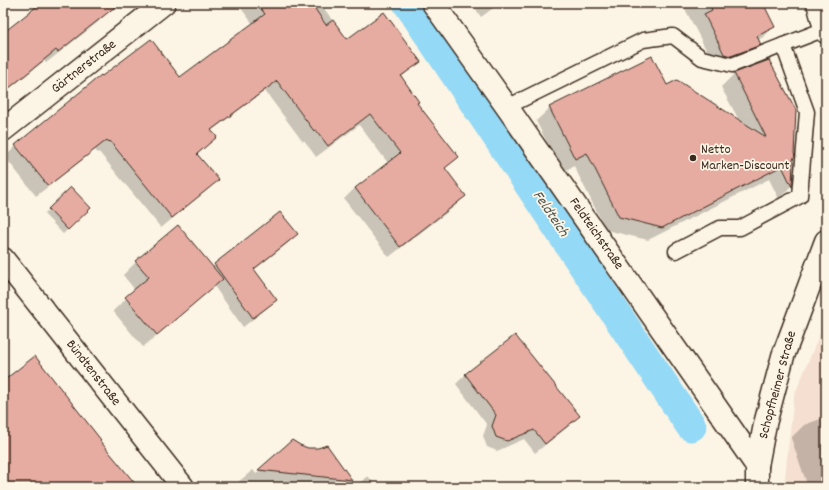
<svg xmlns="http://www.w3.org/2000/svg" width="829" height="490" font-family="Dekko,sans-serif">
<rect width="100%" height="100%" fill="#fcf5e5"/>
<filter id="ink" filterUnits="userSpaceOnUse"><feTurbulence type="fractalNoise" baseFrequency=".025" numOctaves="2"/><feDisplacementMap in="SourceGraphic" scale="8" xChannelSelector="R" yChannelSelector="G"/><feConvolveMatrix kernelMatrix="1 2 1 2 8 2 1 2 1" color-interpolation-filters="sRGB"/></filter>
<g filter="url(#ink)">
<path fill="#f5dfd1" d="M826 319V487H784L794 396Z"/>
<g fill="#0003">
<path d="M32 3H105L110 10 98 22 46 63 44 61 3 94V30L5 33 36 8Z"/>
<path d="M237 3H320L347 40 419 61 401 78 416 103 457 157 444 169 465 196 454 207 389 257 344 199 355 188 388 163 359 125 316 157 304 140 303 142 265 91 211 131 216 137 197 155 217 180 206 191 161 228 99 152 98 153 95 150 36 196 5 157 16 146 179 78 253 24Z"/>
<path d="M472 3H500L481 17Z"/>
<path d="M682 3H762L774 27 763 37 758 40 760 44 749 55 714 65Z"/>
<path d="M651 57 667 87 739 120 721 87 734 74 769 61 792 160 791 186 779 199 769 179 648 240 606 230 574 166 562 172 536 121 550 108Z"/>
<path d="M71 188 90 208 63 234 44 214Z"/>
<path d="M177 227 212 267 215 265 297 234 287 244 254 270 276 300 266 309 243 327 214 286 143 347 113 311 135 290 123 275 136 262Z"/>
<path d="M515 336 578 416 569 426 535 453 524 439 497 451 487 447 483 436 487 425 456 384 465 375Z"/>
<path d="M826 417V481L808 487 791 438 804 425Z"/>
<path d="M292 441 308 449H318L327 447 356 486 368 476 377 487H232L253 470 256 474Z"/>
</g>
<g fill="none" stroke-linecap="round" stroke-linejoin="round">
<path stroke="#94d9f6" stroke-width="31" d="M408 3 691 426"/>
</g>
<g fill="#e6aca2" stroke="#3b2a1e">
<path d="M41 3H120L58 52 56 50 3 93V33Z"/>
<path d="M256 3H311L326 25 333 20 347 39 384 12 421 62 401 76 419 102 417 103 459 157 445 168 466 196 400 247 355 188 400 153 370 114 328 146 316 130 314 131 277 81 211 130 217 137 197 154 219 180 172 218 110 141 109 142 107 140 48 186 15 145 101 75 102 76 151 39 180 77 265 14Z"/>
<path d="M709 3H763L775 27 757 36 761 45 731 56 724 54 704 14 712 10Z"/>
<path d="M652 56 667 85 677 80 766 137 734 73 769 60 796 110 794 154 795 155 793 160 792 187 782 166 662 228 619 217 587 153 575 159 549 107Z"/>
<path d="M71 187 91 208 68 230 48 209Z"/>
<path d="M280 212 298 234 254 269 277 300 253 318 214 264Z"/>
<path d="M178 225 223 279 157 335 125 297 149 277 135 261Z"/>
<path d="M515 335 580 416 545 444 534 430 507 441 496 437 492 426 496 415 465 374Z"/>
<path d="M35 356 101 440 100 441 138 487H3V381Z"/>
<path d="M292 440 300 445 308 448H318L327 445 352 480 258 470Z"/>
</g>
<g fill="none" stroke-linecap="round" stroke-linejoin="round">
<g stroke="#3b2a1e" stroke-width="17">
<g id="lane">
<path d="M507 107 643 40 673 36 702 58 732 65 825 29"/>
<path d="M676 251 720 228H740L800 196 807 112 783 45"/>
</g>
</g>
<g stroke="#3b2a1e" stroke-width="25">
<g id="street">
<path d="M433 3 507 107 757 466"/>
<path d="M3 130 164 3"/>
<path d="M3 259 183 487"/>
</g>
</g>
<g stroke="#3b2a1e" stroke-width="25">
<g id="secondary">
<path d="M818 3 826 32"/>
<path d="M757 487V466L765 424 783 356 826 241"/>
</g>
</g>
<use href="#lane" stroke="#fcf5e5" stroke-width="14"/>
<use href="#street" stroke="#fcf5e5" stroke-width="22"/>
<use href="#secondary" stroke="#fcf5e5" stroke-width="22"/>
</g>
</g>
<circle fill="#3b2a1e" stroke="#fcf5e5" stroke-width="1.5" cx="693" cy="158" r="4"/>
<g text-anchor="middle" dominant-baseline="central" stroke-width="3.5" stroke-linejoin="round" paint-order="stroke">
<g font-size="14" fill="#3b2a1e" stroke="#fcf5e5">
<text transform="translate(84 67) rotate(-38)">Gärtnerstraße</text>
<text transform="translate(596 234) rotate(55)">Feldteichstraße</text>
<text transform="translate(93 373) rotate(52)">Bündtenstraße</text>
<text transform="translate(778 385) rotate(-75)">Schopfheimer Straße</text>
</g>
<g font-size="14" fill="#3b2a1e" stroke="#fcf5e5" text-anchor="start">
<text x="701" y="150">Netto<tspan x="701" dy="16">Marken-Discount</tspan></text>
</g>
<g font-size="15" font-style="italic" fill="#515654" stroke="#fcf5e5">
<text transform="translate(550 214) rotate(56)">Feldteich</text>
</g>
</g>
<rect width="829" height="490" fill="none" stroke="#fcf5e5" stroke-width="16"/>
<rect x="8" y="8" width="813" height="474" fill="none" stroke="#3b2a1e" stroke-width="1.5" filter="url(#ink)"/>
</svg>
